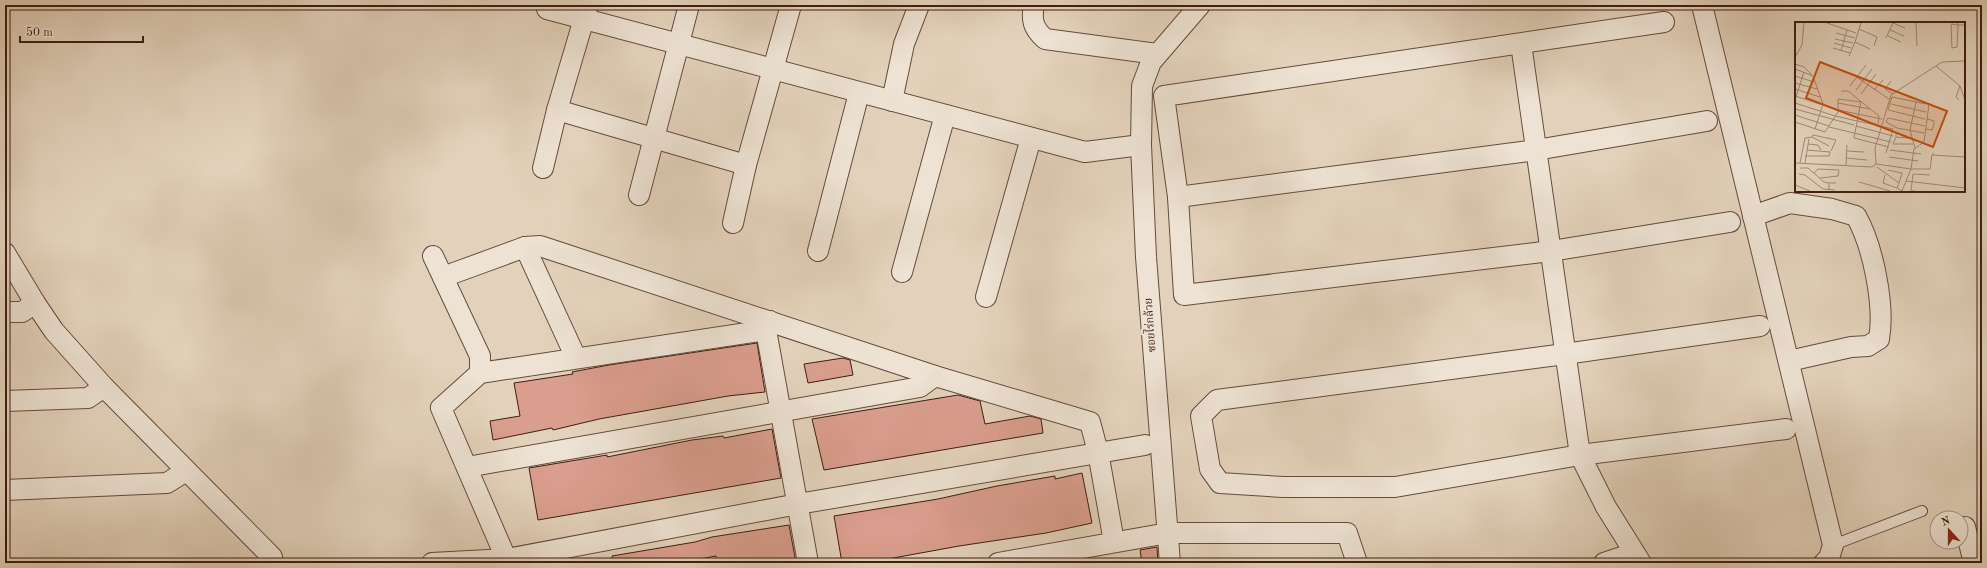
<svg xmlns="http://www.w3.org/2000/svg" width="1987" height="568" font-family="'Old Standard TT','Noto Serif Thai',serif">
<rect width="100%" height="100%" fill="#e3d2bb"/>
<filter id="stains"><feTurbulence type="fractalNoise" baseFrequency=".005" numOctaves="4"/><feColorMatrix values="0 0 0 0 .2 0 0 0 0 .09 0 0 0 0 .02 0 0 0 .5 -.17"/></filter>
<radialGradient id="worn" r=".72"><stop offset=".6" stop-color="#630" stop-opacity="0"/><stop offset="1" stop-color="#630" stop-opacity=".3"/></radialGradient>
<g fill="#da9e8e" stroke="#3e1e10">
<path d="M757 343 765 392 728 396 599 419 553 430 552 428 493 440 490 421 520 416 514 383 573 374 572 372 609 365Z"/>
<path d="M843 358 850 360 853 375 808 383 804 364Z"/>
<path d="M958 395 980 401 985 424 1030 416 1041 419 1043 433 824 470 812 419Z"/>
<path d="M772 429 781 478 538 520 529 468 607 455V457L692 440 723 436 724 438Z"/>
<path d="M1082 473 1092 523 1046 533 959 546 866 563H842L834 516 938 499 997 486 1055 476V479Z"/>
<path d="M789 525 796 563H717L716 556 684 562V563H613L612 556 695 542 712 537Z"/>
<path d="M1157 547 1158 563H1142L1140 550Z"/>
</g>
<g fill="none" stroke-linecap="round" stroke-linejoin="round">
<g stroke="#674b3b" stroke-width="12">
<path id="service" d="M1833 545 1922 511"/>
</g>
<g stroke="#674b3b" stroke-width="22">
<g id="minor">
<path d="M1034 5C1031 20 1033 28 1045 39L1157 54"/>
<path d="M1702 5 1833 545 1829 558 1824 563"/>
<path d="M547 9 1085 152 1141 145"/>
<path d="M1664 22 1164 96 1178 197 1184 295 1551 251 1730 222"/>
<path d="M1521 44 1580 455 1606 507 1641 563"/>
<path d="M892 101 904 44 919 5"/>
<path d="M557 110 746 165"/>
<path d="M543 168 557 110 588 5"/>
<path d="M639 195 689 5"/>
<path d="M1178 197 1536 150 1707 121"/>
<path d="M1753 216 1790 203 1832 209 1856 216C1873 246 1885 305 1879 339L1868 346 1851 347 1789 361"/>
<path d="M733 223 746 165 791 5"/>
<path d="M525 247 576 358"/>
<path d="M818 251 859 93"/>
<path d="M5 253 35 303 54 331 104 387 272 557 273 563"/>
<path d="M433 256 480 356V373"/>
<path d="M902 272 945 115"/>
<path d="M443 277 525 247 540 246 935 376 1090 422 1098 452 1114 542"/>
<path d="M986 297 1031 138"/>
<path d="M5 312H22L35 303"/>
<path d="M770 321 766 330 808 563"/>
<path d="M1760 326 1565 354 1217 400 1201 416 1210 469 1220 483 1283 487H1395L1580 455 1786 429"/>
<path d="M5 401 88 398 104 387"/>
<path d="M467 467 920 387 935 376"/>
<path d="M5 490 167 483 186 471"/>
<path d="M1965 527 1974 563"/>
<path d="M432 563 507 559 798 504 1145 445"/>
<path d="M508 563 441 408 480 373 766 330"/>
<path d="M998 563 1168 533H1347L1357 563"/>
<path d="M1170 563 1146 257 1141 145 1142 86 1151 62 1200 5"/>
<path d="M1604 563 1634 553"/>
</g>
</g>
<use href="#service" stroke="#ede2d3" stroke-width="10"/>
<use href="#minor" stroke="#ede2d3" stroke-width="20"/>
</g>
<g text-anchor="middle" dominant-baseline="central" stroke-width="4" stroke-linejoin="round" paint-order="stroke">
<g font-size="11" fill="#3e1e10" stroke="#ede2d3">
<text transform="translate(1151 325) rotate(-94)">ซอยไร่กล้วย</text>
</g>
</g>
<g transform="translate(1795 22)">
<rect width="170" height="170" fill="#e3d2bb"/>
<path fill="none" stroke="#a18a77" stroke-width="1" d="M32 1 61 11M66 1 60 20 75 27M98 1 110 6M121 1 122 24M163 1V3L162 25 157 26 156 2 163 3H169M64 7 82 15 79 24M95 8 109 14M41 11 60 16M93 14 106 20M91 16 98 1M40 17 58 21M39 21 56 26M38 26 55 31M46 29 52 8M54 34 60 20M0 35 7 23 9 1M0 42 9 45 17 53M141 44 165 64 170 78M0 47 18 54 28 82 20 107M0 54 19 60M60 54 94 77M96 59 90 67 98 72M0 61 22 67M55 64 71 43M0 67 25 75M61 68 77 47M79 68 88 58M46 69H53L84 94 83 102M66 72 81 52M0 74 43 88 87 97M0 78 9 50M164 78 161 75 165 64M66 79 59 116 94 125M0 81 40 94 98 107 91 131M43 81 75 87M96 82 131 90M134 82 129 120 119 127 116 147H135M0 87 59 103M0 93 34 104M130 97 93 88 97 75 131 82M0 100 30 110 43 90V77L66 80M61 104 98 114M34 105 96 120M131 107 137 108 139 102V99L132 97M129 111 102 106 91 100 93 96 130 104M17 115 18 113 41 118 36 129M101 115 98 122H118M10 116 17 115 34 124M113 116 101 111V115L113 116H116M13 122 23 123 26 128M120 126 115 108 121 80M95 128 126 132M52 129 69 130M139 131 137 133 170 135M10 134H34L35 130 12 128M94 135 123 139M51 136 72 138M0 141 77 145 81 142 116 147 107 169M5 141 10 116M10 141 14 117M81 142 80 126 96 73 147 40 170 39M51 143 52 123M82 145 104 161 102 166 107 169M5 146H13L29 160 34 161M135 147 137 133M93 148 107 151 104 161M19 151 23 147 44 148 43 154 25 156M4 152 10 153 28 167 40 168M90 153 88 161 102 166M111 159 170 166M64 160 95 169M0 163 15 169M34 168V161H41M120 169H116L118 152 135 153"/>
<path fill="#c64d0d" fill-opacity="0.15" stroke="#c64d0d" stroke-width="2" d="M25 40 152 89 138 125 11 76Z"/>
<rect width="170" height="170" fill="none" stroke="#3e1e10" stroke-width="2"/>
</g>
<rect width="1987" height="568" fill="none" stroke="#e3d2bb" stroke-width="20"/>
<rect x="6" y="6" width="1975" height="556" fill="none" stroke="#3e1e10" stroke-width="2"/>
<rect x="10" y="10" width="1967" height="548" fill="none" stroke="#3e1e10"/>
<g transform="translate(1949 530) rotate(339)"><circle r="19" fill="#ede2d3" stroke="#a79485"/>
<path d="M0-3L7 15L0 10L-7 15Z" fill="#8f2418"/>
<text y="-6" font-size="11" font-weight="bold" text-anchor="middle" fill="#3e1e10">N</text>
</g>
<path d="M20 36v6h123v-6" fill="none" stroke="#3e1e10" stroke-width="2"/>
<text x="26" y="36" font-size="12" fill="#3e1e10" stroke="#ede2d3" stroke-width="3" paint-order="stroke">50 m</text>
<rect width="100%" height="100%" filter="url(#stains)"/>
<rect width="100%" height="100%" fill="url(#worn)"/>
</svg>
